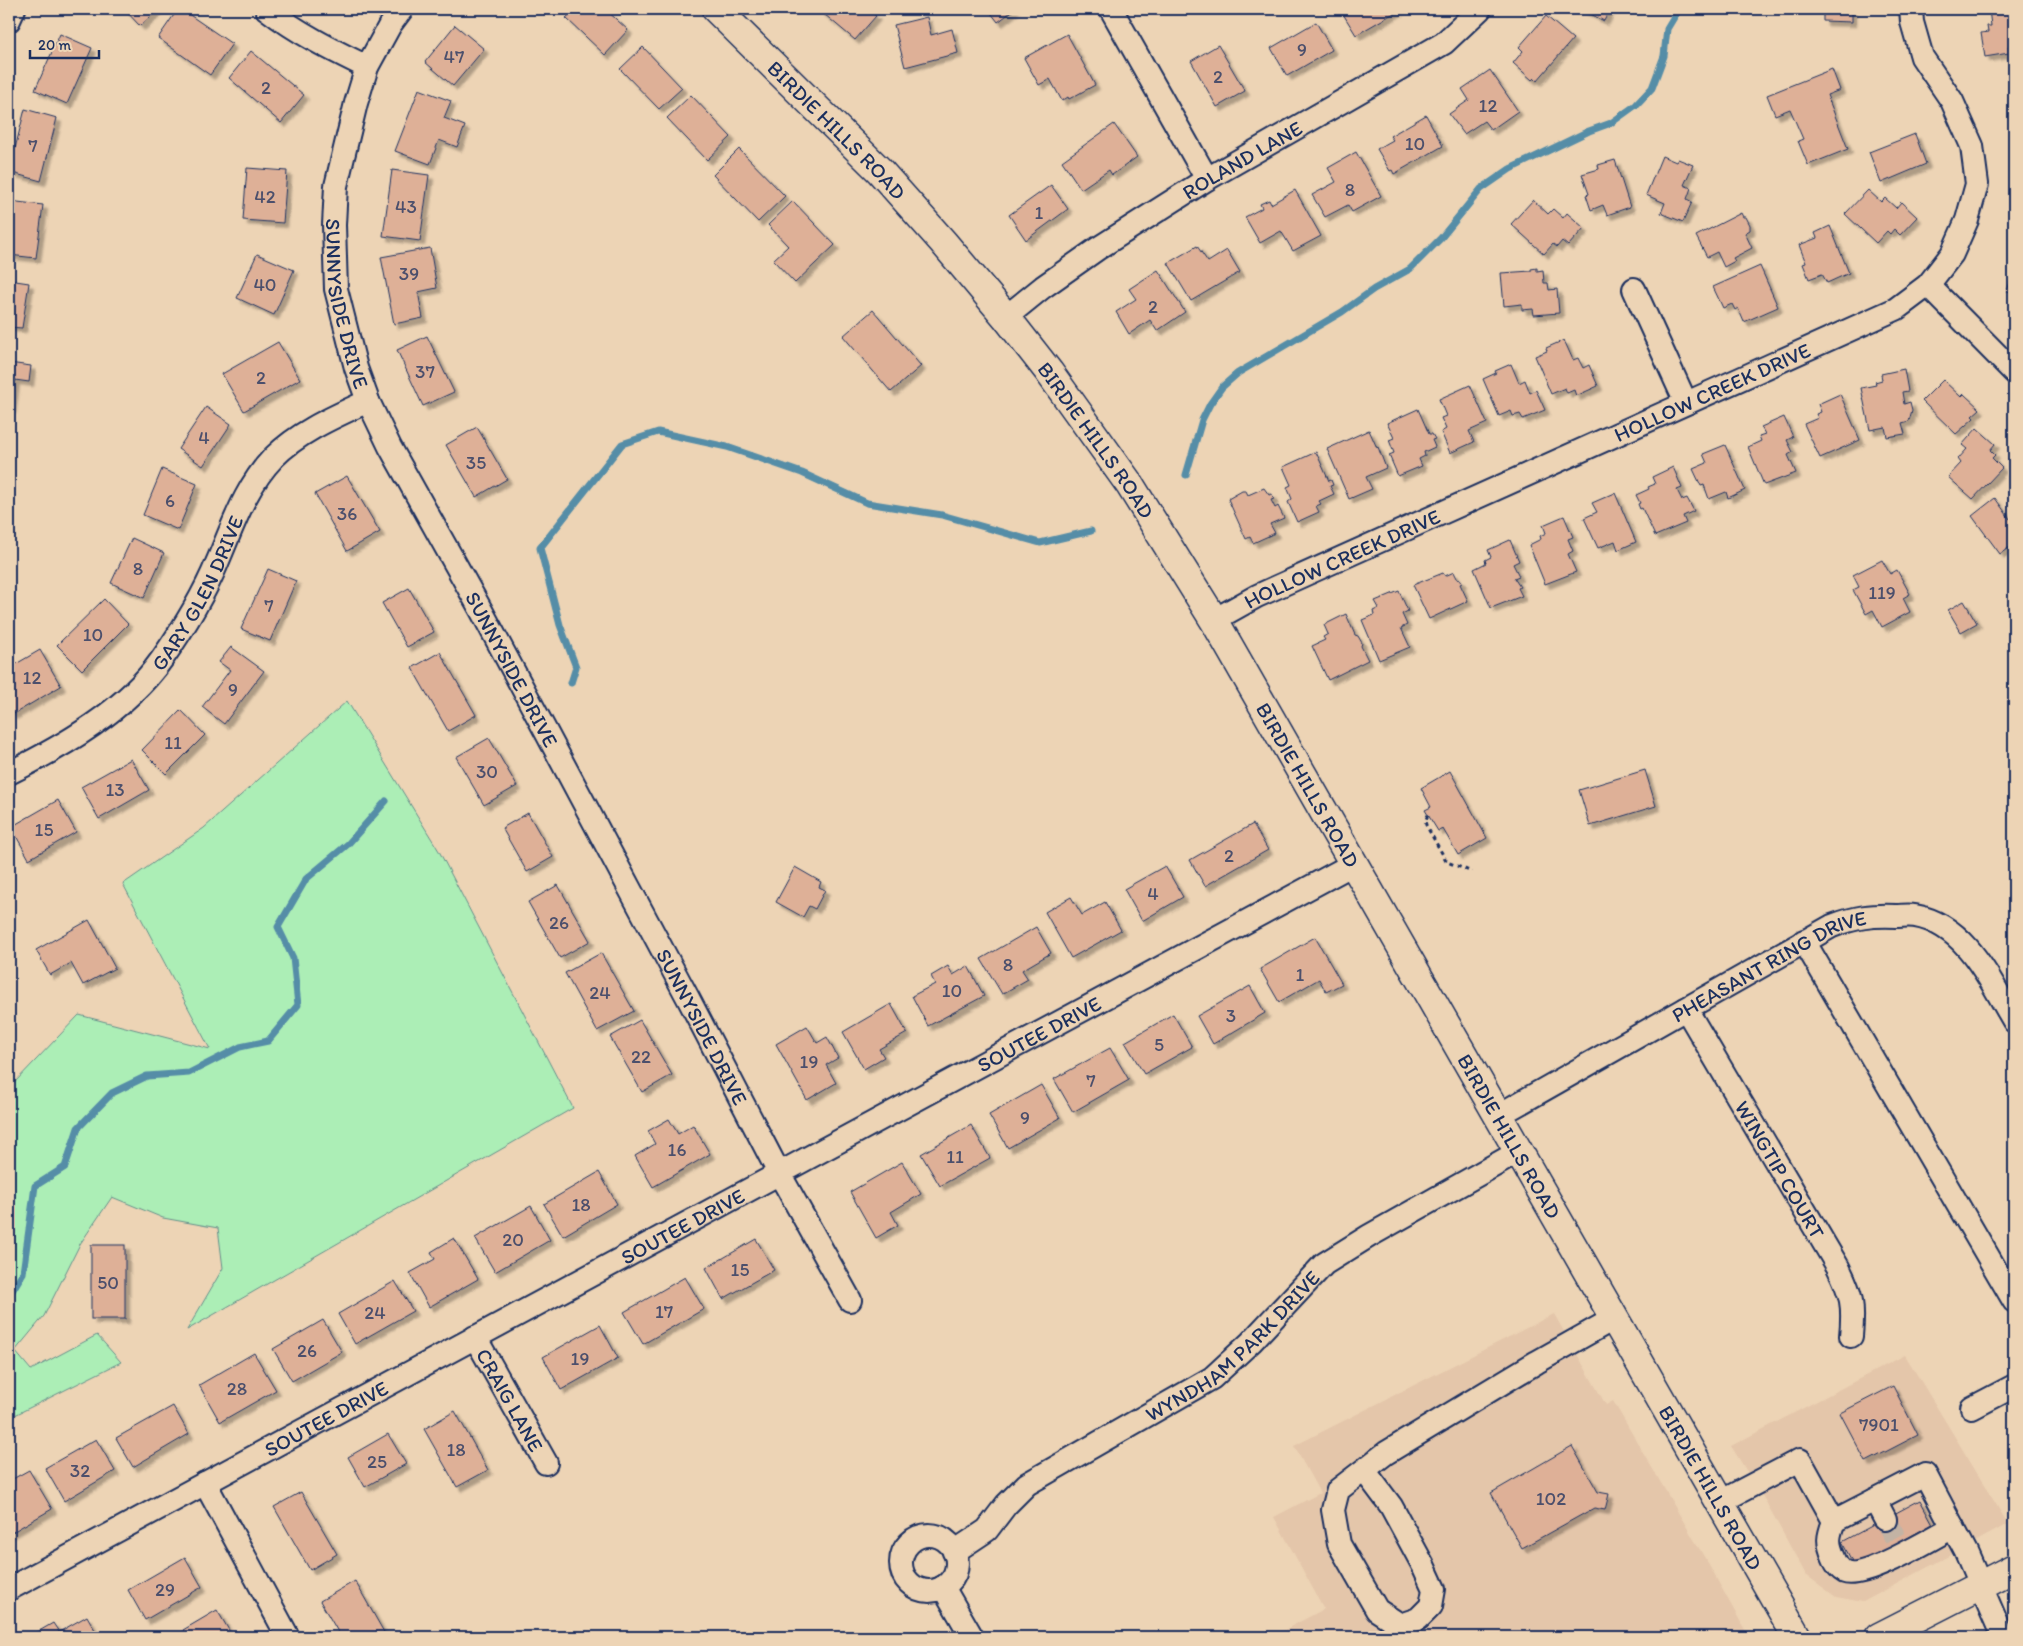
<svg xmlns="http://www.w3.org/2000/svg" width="2023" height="1646" font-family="Itim,sans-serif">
<defs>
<filter id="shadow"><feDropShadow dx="4.5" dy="4.5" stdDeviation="1" flood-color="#0004"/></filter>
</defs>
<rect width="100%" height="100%" fill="#edd4b5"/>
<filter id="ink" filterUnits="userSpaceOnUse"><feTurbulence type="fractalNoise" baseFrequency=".02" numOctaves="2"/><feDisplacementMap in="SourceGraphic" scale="10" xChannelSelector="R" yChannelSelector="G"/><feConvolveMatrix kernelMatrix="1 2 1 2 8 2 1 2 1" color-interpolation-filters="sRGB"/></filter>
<g filter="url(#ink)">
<g fill="#e4c6aa">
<path d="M1554 1314 1606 1405 1613 1401 1706 1560 1749 1637H1271L1324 1609 1274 1517 1320 1493 1294 1446Z"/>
<path d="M1905 1355 2008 1524 1863 1602 1836 1597 1806 1575 1766 1502 1731 1446Z"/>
</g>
<path fill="#aceeb6" stroke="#648e8a" d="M347 701 439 851 573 1108 187 1330 223 1268 218 1228 163 1218 112 1197 80 1244 44 1316 15 1351 31 1370 97 1335 121 1362 9 1418V1086L14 1083 79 1015 210 1049 123 884 204 828Z"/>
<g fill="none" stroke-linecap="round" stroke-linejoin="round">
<g stroke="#558da7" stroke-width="7">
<path d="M1186 475 1202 420 1210 404 1222 387 1238 373 1342 312 1374 289 1410 269 1441 238 1481 189 1510 169 1589 131 1611 123 1636 105 1652 88 1664 56 1667 29 1679 9"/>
<path d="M571 683 576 667 560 625 540 548 622 444 658 432 727 447 802 473 867 503 942 515 1040 543 1091 531"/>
<path d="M9 1296 23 1273 35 1186 65 1167 78 1128 112 1093 147 1076 189 1073 240 1047 268 1041 298 1005 293 958 278 927 306 879 348 844 386 801"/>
</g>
</g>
<g fill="#deb097" stroke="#1b2f5e" filter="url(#shadow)">
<path d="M124 9H159L140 26Z"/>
<path d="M178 9H181L232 44 210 75 158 38Z"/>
<path d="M576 9H605L628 30 605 55 566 18Z"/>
<path d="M818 9H867L876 16 855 40Z"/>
<path d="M988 9H1015L998 22Z"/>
<path d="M1340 9H1401L1356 35Z"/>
<path d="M1581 9H1610L1604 21Z"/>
<path d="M1823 9H1852V22L1823 21Z"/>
<path d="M1989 9H2014V45L2008 46 2009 53 1985 57 1981 33 1988 32 1987 26H1991Z"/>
<path d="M1546 16 1573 39 1537 81 1534 78 1532 80 1513 63 1523 51 1519 47Z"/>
<path d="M927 17 931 35 952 29 958 53 905 67 894 25Z"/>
<path d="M1316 22 1332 50 1287 76 1271 48Z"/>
<path d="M455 25 484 49 453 86 425 62Z"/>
<path d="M60 34 92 48 67 104 35 90Z"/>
<path d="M1067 34 1095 85 1069 99 1068 97 1062 101 1050 79 1039 85 1024 58Z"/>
<path d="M1218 45 1245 91 1217 107 1191 61Z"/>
<path d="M643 47 682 88 659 109 620 69Z"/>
<path d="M251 51 304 95 281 123 229 78Z"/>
<path d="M1832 69 1840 90 1827 95 1848 149 1808 165 1798 141 1803 139 1790 109 1775 115 1767 95Z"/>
<path d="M1490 70 1518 111 1491 130 1484 121 1464 134 1449 114 1469 100 1462 89Z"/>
<path d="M419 89 451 101 444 118 465 126 457 147 439 140 430 164 395 151Z"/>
<path d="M691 95 731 137 707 160 667 118Z"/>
<path d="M25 109 57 118 41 181 9 172Z"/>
<path d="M1426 115 1443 146 1394 174 1392 170 1390 171 1377 149 1393 140 1390 136Z"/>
<path d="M1114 124 1137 157 1112 175 1109 170 1081 189 1062 161Z"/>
<path d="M1915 134 1926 164 1881 183 1869 152Z"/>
<path d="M739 149 785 196 758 222 713 175Z"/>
<path d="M1356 152 1381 196 1352 212 1348 205 1325 217 1312 195 1336 182 1328 168Z"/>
<path d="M1662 156 1676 162 1678 159 1693 165 1684 185 1691 188 1687 199 1692 202 1683 222 1661 213 1665 203 1646 195Z"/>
<path d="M1615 160 1630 207 1607 215 1603 205 1591 210 1586 195 1589 194 1582 174 1599 169 1598 165Z"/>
<path d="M247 168 287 171 283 223 243 220Z"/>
<path d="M392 170 429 175 420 241 383 236Z"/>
<path d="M1051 185 1068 209 1026 240 1009 215Z"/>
<path d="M1295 190 1321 236 1293 251 1281 231 1260 243 1245 217 1262 208 1260 204 1269 200 1271 204Z"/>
<path d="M1868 190 1881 202 1885 198 1896 208 1901 202 1917 217 1900 235 1894 229 1890 234 1887 231 1876 243 1845 214Z"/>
<path d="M1533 200 1548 214 1553 209 1563 218 1567 213 1584 228 1568 246 1562 241 1557 247 1553 244 1544 254 1511 224Z"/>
<path d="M9 201 43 205 36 258 9 255Z"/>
<path d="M793 201 835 245 795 283 773 260 788 246 768 225Z"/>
<path d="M1741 213 1743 217H1746L1750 225V230L1745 233 1752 248 1733 258 1735 261 1724 267 1717 252 1707 257 1696 236Z"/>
<path d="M1830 226 1849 273 1827 283 1822 274 1809 279 1803 264 1806 263 1799 245 1817 238 1815 233Z"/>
<path d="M1197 246 1208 262 1227 250 1240 272 1191 301 1168 263Z"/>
<path d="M430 248 437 288 418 292 423 318 394 324 381 257Z"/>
<path d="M257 254 294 270 274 315 237 298Z"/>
<path d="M1760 266 1778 307 1744 322 1738 308 1735 310 1732 304 1723 308 1713 287Z"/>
<path d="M1537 268V271L1543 270 1544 283H1548L1549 290 1557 289 1559 313 1534 315 1533 309 1522 310V304L1504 306 1501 273 1531 271V269Z"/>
<path d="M2014 269V293L2007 291Z"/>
<path d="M1158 270 1185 312 1157 331 1150 320 1129 334 1116 312 1136 299 1129 289Z"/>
<path d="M9 280 29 283 22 328 9 327Z"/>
<path d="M873 310 921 366 891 392 843 336Z"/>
<path d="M427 336 454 392 423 406 397 350Z"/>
<path d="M1564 340 1573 360 1578 358 1583 368 1589 365 1598 386 1576 396 1574 390 1567 393 1565 388 1551 394 1535 356 1547 351 1546 348Z"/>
<path d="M278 342 300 379 244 411 222 374Z"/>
<path d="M9 363 31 366 29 382 15 380 11 409H9Z"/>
<path d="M1511 364 1519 383 1525 380 1530 393 1536 390 1545 410 1523 419 1520 414 1513 416 1511 411 1499 416 1483 379 1496 373 1495 371Z"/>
<path d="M1904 369 1908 391 1902 392 1904 404 1910 402 1912 410 1909 421 1902 423 1905 434 1887 437 1885 427 1870 430 1861 388 1876 385 1875 382 1882 380 1881 374Z"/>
<path d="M1943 380 1961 397 1964 394 1980 409 1972 416 1974 418 1956 434 1922 401Z"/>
<path d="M1470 385 1487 423 1469 431 1474 442 1450 453 1441 432 1446 429 1441 418 1446 416 1439 399Z"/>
<path d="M1840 394 1860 440 1820 458 1804 424 1818 418 1816 414 1821 412 1818 404Z"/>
<path d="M206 407 231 424 203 466 178 449Z"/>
<path d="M1418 409 1429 434H1432L1435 439 1432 440 1435 447 1424 452 1425 456 1419 459 1422 466 1398 476 1389 455 1394 453 1389 440 1394 438 1387 423Z"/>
<path d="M1784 417 1793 437 1787 440 1793 452 1788 455 1796 473 1764 485 1748 447 1761 441 1759 436 1765 434 1761 427Z"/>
<path d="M477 427 507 479 476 497 446 445Z"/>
<path d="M1977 428 1995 444 1990 450 1995 455 1992 458 2002 468 1973 499 1948 477 1961 463 1958 459 1967 449 1962 445Z"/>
<path d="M1369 430 1377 448 1378 447 1386 468 1366 477 1372 489 1349 499 1327 449Z"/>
<path d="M1725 445 1745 490 1728 498 1726 492 1709 499 1704 485 1701 486 1693 469 1707 463 1703 454Z"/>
<path d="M1316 452 1329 481 1331 480 1333 485 1330 486 1334 494 1319 501 1321 504 1316 506 1319 512 1297 522 1288 502 1292 499 1287 487 1291 485 1283 467Z"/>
<path d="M1673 467 1682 488 1677 490 1682 500 1687 498 1694 511 1683 516 1686 523 1655 536 1642 508 1640 509 1638 504 1640 503 1636 495 1649 489 1648 487 1655 484 1652 477Z"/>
<path d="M162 469 197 484 178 530 143 515Z"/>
<path d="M347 476 380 532 347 551 315 494Z"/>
<path d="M1264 488 1269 495 1272 494 1274 499 1271 500 1275 508 1278 506 1284 518 1270 524 1275 533 1253 543 1250 537 1246 539 1228 499 1242 491H1246L1248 495Z"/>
<path d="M1615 493 1636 542 1618 550 1615 541 1598 548 1584 518 1597 512 1592 503Z"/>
<path d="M1995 498 2010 519 2014 517V544L2000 554 1972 516Z"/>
<path d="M1564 516 1573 537 1568 539 1573 551 1568 554 1576 572 1545 584 1529 545 1541 539 1540 536 1546 533 1543 525Z"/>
<path d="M132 538 164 553 144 598 111 583Z"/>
<path d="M1510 540 1519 561 1513 564 1519 576 1514 578 1520 587 1518 588 1522 596 1491 608 1474 569 1486 563 1485 560 1491 557 1488 550Z"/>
<path d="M1882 560 1890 574 1897 570 1910 594 1903 598 1910 612 1882 627 1873 610 1866 614 1853 590 1859 587 1853 575Z"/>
<path d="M268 569 296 581 270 641 241 629Z"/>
<path d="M1454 572 1458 580 1460 579 1462 583 1460 584 1468 601 1429 619 1413 585 1443 573 1445 576Z"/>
<path d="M409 588 434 632 407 647 382 603Z"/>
<path d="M1399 591 1408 611 1402 614 1407 625 1401 628 1410 647 1379 660 1362 620 1374 615 1373 611 1379 608 1375 601Z"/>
<path d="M104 599 128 624 82 670 57 645Z"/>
<path d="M1964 601 1977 623 1961 632 1948 610Z"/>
<path d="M1346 614 1355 635 1358 636 1362 643 1361 646 1368 660 1328 680 1312 646 1325 640 1323 637 1328 634 1324 625Z"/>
<path d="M231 647 264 671 224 724 202 707 230 670 219 662Z"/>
<path d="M40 650 61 686 12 715 9 710V668Z"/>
<path d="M440 652 476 715 448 731 412 668Z"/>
<path d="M181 710 205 735 166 774 142 750Z"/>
<path d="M489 738 517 786 484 805 456 757Z"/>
<path d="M131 759 149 790 99 819 81 787Z"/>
<path d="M1645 770 1656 806 1590 826 1579 790Z"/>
<path d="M1450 771 1487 838 1458 855 1443 829 1438 831 1425 810 1431 807 1421 788Z"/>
<path d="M58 800 76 832 29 859 11 827Z"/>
<path d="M528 813 553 857 527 872 502 828Z"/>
<path d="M1253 824 1268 850 1205 886 1190 860Z"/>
<path d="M1165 866 1183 897 1142 921 1124 889Z"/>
<path d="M795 867 821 882 819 887 825 890 815 909 809 906 803 917 776 902Z"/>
<path d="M558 885 590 941 560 958 528 902Z"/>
<path d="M1071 897 1082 915 1105 902 1121 930 1071 958 1045 912Z"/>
<path d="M89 920 115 968 83 985 71 963 50 975 36 950Z"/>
<path d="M1036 927 1051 953 1022 970 1028 979 1002 994 981 959Z"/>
<path d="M1315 937 1342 984 1326 992 1319 979 1279 1002 1260 969Z"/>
<path d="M601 953 634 1011 597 1031 565 973Z"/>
<path d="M948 966 953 975 968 966 984 996 928 1026 912 996 935 984 931 976Z"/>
<path d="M1250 986 1265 1013 1213 1044 1197 1016Z"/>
<path d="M891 1004 907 1033 879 1049 884 1057 864 1069 843 1032Z"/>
<path d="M1173 1014 1192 1047 1144 1074 1125 1042Z"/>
<path d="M640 1020 672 1075 642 1092 610 1037Z"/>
<path d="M807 1026 817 1043 827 1037 838 1058 826 1065 836 1083 807 1100 776 1044Z"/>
<path d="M1110 1048 1129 1080 1073 1112 1054 1079Z"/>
<path d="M1041 1085 1060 1118 1008 1148 989 1115Z"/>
<path d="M669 1119 678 1134 693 1125 710 1154 653 1187 635 1156 655 1144 648 1131Z"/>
<path d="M971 1125 990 1158 940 1186 921 1154Z"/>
<path d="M902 1162 921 1194 891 1212 898 1225 876 1238 850 1192Z"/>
<path d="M599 1172 617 1204 563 1236 544 1204Z"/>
<path d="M531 1206 550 1240 495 1272 475 1238Z"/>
<path d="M454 1238 478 1279 429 1307 410 1273 435 1259 431 1252Z"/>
<path d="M756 1239 774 1270 723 1299 706 1268Z"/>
<rect x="91" y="1245" width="34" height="74"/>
<path d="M685 1277 704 1309 643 1344 624 1312Z"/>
<path d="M395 1281 413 1311 355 1344 338 1314Z"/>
<path d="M323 1320 342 1352 292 1381 273 1349Z"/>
<path d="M600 1325 618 1358 561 1390 543 1357Z"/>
<path d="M254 1353 276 1390 220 1422 199 1385Z"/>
<path d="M1893 1386 1918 1435 1866 1462 1840 1413Z"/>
<path d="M173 1406 189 1434 133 1467 116 1438Z"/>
<path d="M455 1411 488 1470 457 1487 424 1429Z"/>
<path d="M388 1434 406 1464 365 1487 348 1457Z"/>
<path d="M96 1439 115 1471 64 1501 45 1468Z"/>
<path d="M1572 1446 1598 1492 1609 1494 1605 1510 1594 1508 1522 1548 1491 1493Z"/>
<path d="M29 1470 52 1509 9 1534V1481Z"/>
<path d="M301 1492 337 1554 310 1570 274 1507Z"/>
<path d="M1920 1500 1933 1524 1855 1567 1842 1542Z"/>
<path d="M185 1557 202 1587 145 1620 128 1590Z"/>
<path d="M355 1581 385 1634 380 1637H341L320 1601Z"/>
<path d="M217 1610 233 1637H187L183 1630Z"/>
<path d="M87 1616 99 1637H36L34 1634 53 1623 59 1632Z"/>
</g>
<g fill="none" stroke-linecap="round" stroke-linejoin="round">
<path stroke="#c3b3a4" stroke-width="22" stroke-dasharray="22 11" stroke-linecap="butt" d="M1885 1519 1898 1543"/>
<g stroke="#1b2f5e" stroke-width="26">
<g id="minor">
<path d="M267 9C298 33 332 50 367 67"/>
<path id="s1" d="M402 9 390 25 367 67 356 103 336 186 334 225 336 289 356 368 368 401 390 447 481 610 688 998 779 1173 850 1300"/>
<path d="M1111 9 1207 179"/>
<path d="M9 20 14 9"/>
<path d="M1928 285 2014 372"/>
<path d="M1634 289 1686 403"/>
<path id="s2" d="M1006 317 1043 287 1097 249 1207 179 1444 43 1480 9"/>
<path id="s3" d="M1214 620 1257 596 1896 309 1928 285 1952 254 1967 220 1977 184 1972 146 1952 101 1922 57 1912 22 1911 9"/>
<path id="s4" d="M9 773C64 746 126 710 162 659 183 629 203 597 217 563 233 526 245 487 274 457 300 431 336 416 368 401"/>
<path d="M1804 941 2014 1301"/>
<path id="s5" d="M1686 1009 1838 1267C1852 1295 1854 1305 1851 1336"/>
<path id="s6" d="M1499 1115 1832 926C1856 917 1871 915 1896 916 1902 916 1909 915 1915 916 1967 925 1990 981 2014 1021"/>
<path id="s7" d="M475 1337 546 1463"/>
<path d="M1972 1408 2014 1386"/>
<path d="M1364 1470 1391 1506 1423 1565 1434 1589 1431 1606 1418 1619 1400 1625 1377 1610 1339 1544 1333 1510 1338 1490 1386 1453 1537 1362 1615 1318"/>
<path d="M205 1483 288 1637"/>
<path d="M1875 1500 1885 1519"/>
<path d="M1720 1502 1800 1460 1834 1521 1925 1474 1966 1552 2003 1637"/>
<path d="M1834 1521C1828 1537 1827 1542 1834 1558 1836 1564 1839 1569 1845 1572 1864 1580 1934 1537 1953 1527"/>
<circle cx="929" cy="1563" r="28"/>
<path id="s8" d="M954 1552 987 1530 1006 1505 1027 1484 1212 1378 1251 1342 1324 1264 1369 1236 1520 1151"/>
<path d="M943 1587 972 1637"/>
<path id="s9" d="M9 1589 1355 863"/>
</g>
</g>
<g stroke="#1b2f5e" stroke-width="31">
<g id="major">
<path id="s10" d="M716 9 879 170 943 242 1006 317 1049 372 1130 485 1214 620 1797 1637"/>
<path d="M1879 1637 2014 1568"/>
</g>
</g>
<path stroke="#1b2f5e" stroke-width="3" stroke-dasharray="4 4" stroke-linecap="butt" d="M1428 815 1425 821 1426 825 1447 862 1472 872"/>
<use href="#minor" stroke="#edd4b5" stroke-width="22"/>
<use href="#major" stroke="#edd4b5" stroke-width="28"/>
</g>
</g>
<g text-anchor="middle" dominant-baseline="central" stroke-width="5" stroke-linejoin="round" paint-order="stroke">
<g font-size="19" fill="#4c4f6c">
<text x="1302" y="49">9</text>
<text x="454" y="56">47</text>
<text x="1218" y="76">2</text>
<text x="266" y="87">2</text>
<text x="1488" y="105">12</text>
<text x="1415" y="143">10</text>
<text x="33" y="145">7</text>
<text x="1350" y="189">8</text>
<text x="265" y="196">42</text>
<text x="406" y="206">43</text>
<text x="1039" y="212">1</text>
<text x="409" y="273">39</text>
<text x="265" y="284">40</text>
<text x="1153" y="306">2</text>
<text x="425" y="371">37</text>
<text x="261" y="377">2</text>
<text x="204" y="437">4</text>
<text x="476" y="462">35</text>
<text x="170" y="500">6</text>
<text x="347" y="513">36</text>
<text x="138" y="568">8</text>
<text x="1882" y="592">119</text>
<text x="269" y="605">7</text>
<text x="93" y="634">10</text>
<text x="32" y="677">12</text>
<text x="233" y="689">9</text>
<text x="173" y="742">11</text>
<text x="487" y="771">30</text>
<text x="115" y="789">13</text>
<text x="44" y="829">15</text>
<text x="1229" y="855">2</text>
<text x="1153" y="893">4</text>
<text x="559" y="922">26</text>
<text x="1008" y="964">8</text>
<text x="1300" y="974">1</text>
<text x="952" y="990">10</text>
<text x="600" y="992">24</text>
<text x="1231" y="1015">3</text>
<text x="1159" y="1044">5</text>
<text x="641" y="1056">22</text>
<text x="809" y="1061">19</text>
<text x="1091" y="1080">7</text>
<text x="1025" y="1117">9</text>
<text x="677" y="1149">16</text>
<text x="955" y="1156">11</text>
<text x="581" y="1204">18</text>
<text x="513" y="1239">20</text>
<text x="740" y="1269">15</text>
<text x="108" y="1282">50</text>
<text x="664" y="1311">17</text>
<text x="375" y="1312">24</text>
<text x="307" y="1350">26</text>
<text x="580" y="1358">19</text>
<text x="237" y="1388">28</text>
<text x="1879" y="1424">7901</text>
<text x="456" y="1449">18</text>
<text x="377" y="1461">25</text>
<text x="80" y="1470">32</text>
<text x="1551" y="1498">102</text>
<text x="165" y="1589">29</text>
</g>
<g font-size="21" fill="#1b2f5e" stroke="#edd4b5">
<text stroke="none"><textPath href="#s10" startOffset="171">BIRDIE HILLS ROAD</textPath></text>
<text stroke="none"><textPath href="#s2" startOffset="284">ROLAND LANE</textPath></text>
<text stroke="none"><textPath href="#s1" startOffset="310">SUNNYSIDE DRIVE</textPath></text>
<text stroke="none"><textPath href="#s3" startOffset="548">HOLLOW CREEK DRIVE</textPath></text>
<text stroke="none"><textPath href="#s10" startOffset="576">BIRDIE HILLS ROAD</textPath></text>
<text stroke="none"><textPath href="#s3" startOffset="142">HOLLOW CREEK DRIVE</textPath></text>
<text stroke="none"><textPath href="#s4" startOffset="268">GARY GLEN DRIVE</textPath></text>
<text stroke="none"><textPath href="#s1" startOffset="715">SUNNYSIDE DRIVE</textPath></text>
<text stroke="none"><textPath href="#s10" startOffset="981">BIRDIE HILLS ROAD</textPath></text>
<text stroke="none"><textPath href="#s6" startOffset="309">PHEASANT RING DRIVE</textPath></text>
<text stroke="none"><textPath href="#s1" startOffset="1120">SUNNYSIDE DRIVE</textPath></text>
<text stroke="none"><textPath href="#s9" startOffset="1170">SOUTEE DRIVE</textPath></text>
<text stroke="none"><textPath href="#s10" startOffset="1386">BIRDIE HILLS ROAD</textPath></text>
<text stroke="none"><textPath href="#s5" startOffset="186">WINGTIP COURT</textPath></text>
<text stroke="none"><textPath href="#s9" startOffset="765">SOUTEE DRIVE</textPath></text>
<text stroke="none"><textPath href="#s8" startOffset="350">WYNDHAM PARK DRIVE</textPath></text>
<text stroke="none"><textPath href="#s7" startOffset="72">CRAIG LANE</textPath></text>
<text stroke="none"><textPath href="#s9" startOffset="360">SOUTEE DRIVE</textPath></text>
<text stroke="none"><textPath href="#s10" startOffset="1791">BIRDIE HILLS ROAD</textPath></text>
</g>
</g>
<rect width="2023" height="1646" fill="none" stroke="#edd4b5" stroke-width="30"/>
<rect x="15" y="15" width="1993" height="1616" fill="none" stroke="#1b2f5e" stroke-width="2" filter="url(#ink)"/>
<path d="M30 50v8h69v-8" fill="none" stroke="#1b2f5e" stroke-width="2.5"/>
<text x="38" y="50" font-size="15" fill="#1b2f5e" stroke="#edd4b5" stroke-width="4" paint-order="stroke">20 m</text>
</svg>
